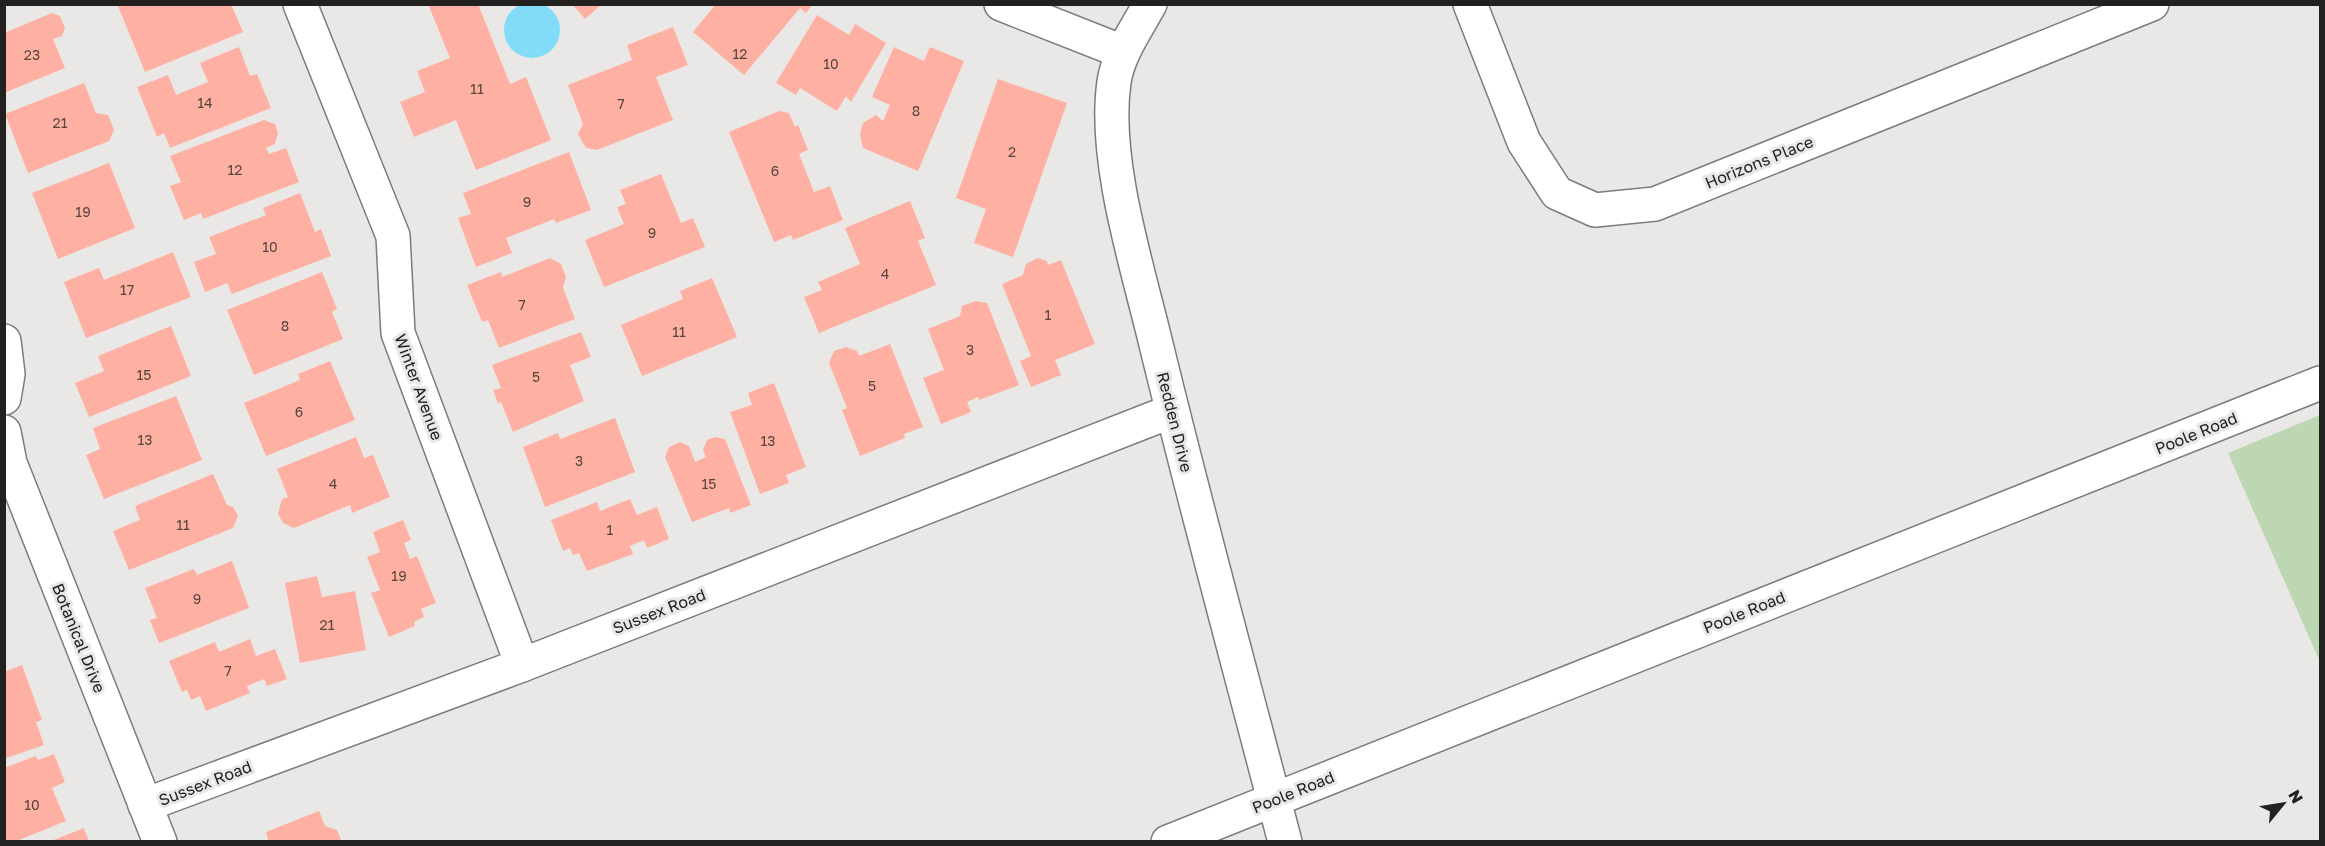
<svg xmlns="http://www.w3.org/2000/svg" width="2325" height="846" font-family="'Golos Text',sans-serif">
<rect width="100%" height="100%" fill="#eae8e6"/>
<path fill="#bcd7b2" d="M2320 415V662L2228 453Z"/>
<circle fill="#82dcf7" cx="532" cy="30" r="28"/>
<g fill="#feb0a2">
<path d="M121 4H231L243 32 145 72 118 6Z"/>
<path d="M428 4H478L510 84 526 77 551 140 476 170 456 120 414 137 400 102 425 92 417 71 450 58Z"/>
<path d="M572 4H602L585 19Z"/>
<path d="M716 4H813L806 13 800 8 744 75 693 32Z"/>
<path d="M52 13 60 16 65 28 62 36 53 39 65 68 4 93V33Z"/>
<path d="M817 15 849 35 855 24 886 43 851 102 846 96 837 111 800 88 796 95 776 83Z"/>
<path d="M673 27 688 65 656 77 673 120 597 150 586 148 578 134 583 124 568 85 632 60 627 45Z"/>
<path d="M239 47 250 76 257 74 271 108 170 148 164 133 157 137 137 87 168 75 176 95 208 82 200 63Z"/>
<path d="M894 47 924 61 930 47 964 61 918 171 863 148 860 134 863 123 876 115 883 121 890 105 872 97Z"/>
<path d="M998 79 1067 103 1013 257 974 243 986 209 956 198Z"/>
<path d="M84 83 96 113 108 115 114 130 109 141 28 173 5 114Z"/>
<path d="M779 111 789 113 795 127 798 125 808 150 799 154 814 192 830 186 843 220 793 240 791 235 774 242 729 132Z"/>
<path d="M264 120 275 124 278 133 275 144 266 148 269 154 286 148 299 182 203 219 201 213 184 220 170 186 181 182 170 156Z"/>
<path d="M569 152 591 210 556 223 554 219 506 238 512 253 476 267 458 218 471 214 463 193Z"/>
<path d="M109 163 135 228 58 259 32 193Z"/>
<path d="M661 174 681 223 693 218 705 247 604 287 585 240 624 224 617 207 626 204 620 190Z"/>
<path d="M300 193 315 232 321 229 331 256 232 294 227 283 205 292 194 262 216 254 209 237 266 215 263 208Z"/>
<path d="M910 201 925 238 918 241 936 285 819 333 804 297 822 290 818 282 860 264 845 228Z"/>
<path d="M173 252 191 297 86 338 64 282 99 268 104 280Z"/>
<path d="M550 258 561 264 566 277 563 288 575 319 499 348 488 320 482 322 467 285 501 272 502 277Z"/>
<path d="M1038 258 1047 261 1048 265 1061 260 1095 344 1055 360 1061 375 1031 387 1020 361 1031 356 1002 284 1023 275 1026 264Z"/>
<path d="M322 272 337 309 332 312 343 339 254 375 227 310Z"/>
<path d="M712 278 737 337 642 376 621 325 683 299 680 291Z"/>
<path d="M976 301 987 303 1019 385 979 400 978 397 967 402 971 412 941 424 923 378 944 370 928 329 960 316 962 306Z"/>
<path d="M171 326 191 376 89 417 75 383 104 371 98 356Z"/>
<path d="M581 332 591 357 570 365 584 401 513 432 501 402 498 404 493 390 501 388 492 365Z"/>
<path d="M890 344 923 427 904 434 905 438 860 456 842 410 847 408 829 363 834 351 846 347 857 351 859 356Z"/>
<path d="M330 361 355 420 266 456 244 403 300 380 298 374Z"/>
<path d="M774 383 806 467 786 475 789 483 760 494 730 412 752 405 748 393Z"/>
<path d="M176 396 202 460 104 499 86 455 100 449 93 428Z"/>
<path d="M615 418 635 472 545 507 523 447 558 433 560 439Z"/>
<path d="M356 437 364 458 373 455 390 497 352 513 350 505 294 528 283 523 278 514 282 499 288 497 277 469Z"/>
<path d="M715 437 725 439 751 505 730 513 729 508 692 522 665 457 669 447 680 442 689 446 695 462 706 457 703 450 707 440Z"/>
<path d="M213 474 227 505 233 507 238 516 233 528 129 570 113 531 140 520 135 506Z"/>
<path d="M630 499 637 515 657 507 669 539 647 548 644 540 630 546 633 554 587 571 579 553 573 555 570 548 563 551 551 520 597 502 600 511Z"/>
<path d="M403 520 411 540 404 543 410 559 417 556 436 603 421 609 424 617 414 622 415 626 389 637 371 593 380 590 367 557 380 552 373 532Z"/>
<path d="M232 561 249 608 159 643 150 620 157 618 145 588 194 569 197 575Z"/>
<path d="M317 576 322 597 355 591 366 650 300 663 285 583Z"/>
<path d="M250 639 256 656 275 649 287 679 267 686 264 679 247 686 250 693 206 711 200 696 191 700 187 690 182 692 169 661 215 642 219 652Z"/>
<path d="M22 665 42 720 36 722 44 745 4 759V672Z"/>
<path d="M54 754 65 782 52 788 66 821 14 842H4V768L36 756 38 760Z"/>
<path d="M319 811 325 826 337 830 342 842H269L266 832Z"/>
<path d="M84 828 89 842H51V841Z"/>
</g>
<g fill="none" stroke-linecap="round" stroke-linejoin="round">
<g stroke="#7e7c7a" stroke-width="36">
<g id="minor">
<path d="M300 4 393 236 398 333 522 665"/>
<path d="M1001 4 1123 52"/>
<path d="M1470 4 1524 142 1557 193 1595 210 1655 204 2152 4"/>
<path d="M4 341 8 374 4 398"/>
<path d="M4 432 10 463 160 842"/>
<path d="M145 805 522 665 1172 411"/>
<path d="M1168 842 2320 383"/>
</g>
</g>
<g stroke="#7e7c7a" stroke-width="36">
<path id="tertiary" d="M1150 4C1137 28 1118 54 1114 82 1103 158 1136 262 1154 336 1195 505 1241 673 1285 842"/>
</g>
<use href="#minor" stroke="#fff" stroke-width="33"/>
<use href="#tertiary" stroke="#fff" stroke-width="33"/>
</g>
<g text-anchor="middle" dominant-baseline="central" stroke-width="6" stroke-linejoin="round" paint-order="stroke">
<g font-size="14" fill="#594540">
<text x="740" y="53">12</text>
<text x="32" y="54">23</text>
<text x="831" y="63">10</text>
<text x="477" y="88">11</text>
<text x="205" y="102">14</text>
<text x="621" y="103">7</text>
<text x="916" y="110">8</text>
<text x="60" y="122">21</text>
<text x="1012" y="151">2</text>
<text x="235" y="169">12</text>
<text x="775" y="170">6</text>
<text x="527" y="201">9</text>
<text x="83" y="211">19</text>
<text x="652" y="232">9</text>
<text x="270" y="246">10</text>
<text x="885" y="273">4</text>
<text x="127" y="289">17</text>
<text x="522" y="304">7</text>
<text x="1048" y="314">1</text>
<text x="285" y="325">8</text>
<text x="679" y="331">11</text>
<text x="970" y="349">3</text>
<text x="144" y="374">15</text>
<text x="536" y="376">5</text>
<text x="872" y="385">5</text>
<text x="299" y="411">6</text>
<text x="145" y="439">13</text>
<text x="768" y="440">13</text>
<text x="579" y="460">3</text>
<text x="333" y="483">4</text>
<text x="709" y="483">15</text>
<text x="183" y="524">11</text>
<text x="610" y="529">1</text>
<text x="399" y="575">19</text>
<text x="197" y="598">9</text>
<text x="327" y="624">21</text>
<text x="228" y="670">7</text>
<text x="32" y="804">10</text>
</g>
<g font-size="16" fill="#222120" stroke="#eae8e6">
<text transform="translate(1759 162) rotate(-22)">Horizons Place</text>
<text transform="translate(419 387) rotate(70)">Winter Avenue</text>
<text transform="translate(1175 422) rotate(76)">Redden Drive</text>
<text transform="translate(2196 433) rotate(-22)">Poole Road</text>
<text transform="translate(659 611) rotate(-21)">Sussex Road</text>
<text transform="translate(1744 612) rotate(-22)">Poole Road</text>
<text transform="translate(79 638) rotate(68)">Botanical Drive</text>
<text transform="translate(205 783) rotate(-21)">Sussex Road</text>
<text transform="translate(1293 792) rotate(-22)">Poole Road</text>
</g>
</g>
<rect width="2325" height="846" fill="none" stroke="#222120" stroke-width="12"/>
<g transform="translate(2283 804) rotate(60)" stroke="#eae8e6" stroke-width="4.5" paint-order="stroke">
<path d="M0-4.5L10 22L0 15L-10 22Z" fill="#222120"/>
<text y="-9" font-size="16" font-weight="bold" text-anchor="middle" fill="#222120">N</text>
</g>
</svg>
